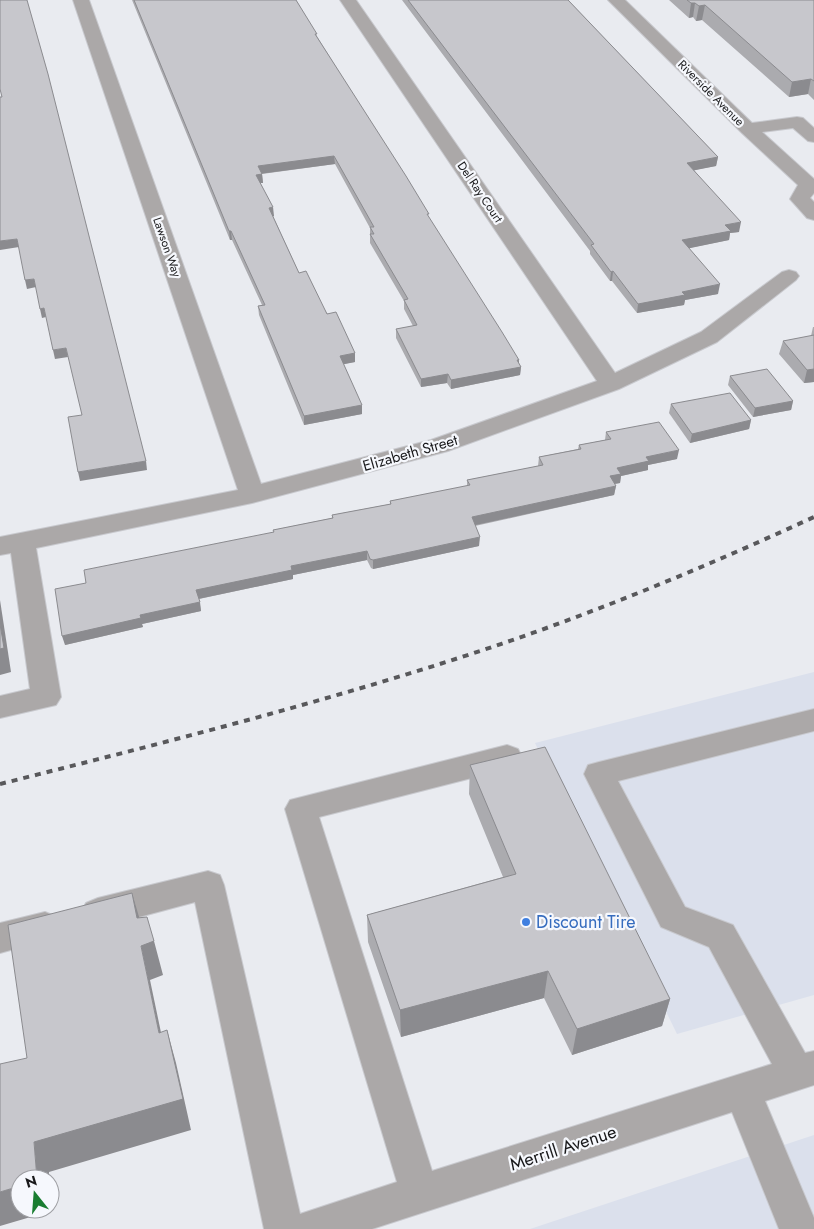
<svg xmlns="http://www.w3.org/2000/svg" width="814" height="1229" font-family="Jost,sans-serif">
<rect width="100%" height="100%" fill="#e9ebf0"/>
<g fill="#dbe0ec">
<path d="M814 672V995L677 1034 535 743Z"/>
<path d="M814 1135V1229H530Z"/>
</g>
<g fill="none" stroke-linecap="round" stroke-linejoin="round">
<g stroke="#c8c9ce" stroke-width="2">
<g id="minor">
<path d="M73 0H89L261 484 431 440 597 381 340 0H356L615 373 701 332 782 272 789 270 796 272 799 276 796 280 717 342 619 389 448 451 252 503 36 548 61 697 56 705 0 718V696L30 689 11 553 0 555V537L238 490Z"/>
<path d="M608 0H625L752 123 797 117 803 118 814 128V142L808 141 793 128 762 132 814 179V193L810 198 814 202V220L807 218 790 199 798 185 742 133Z"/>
<path d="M814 709V731L618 781 685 907 733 925 805 1053 814 1051V1085L765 1101 814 1218V1229H779L732 1112 372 1229H264L195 902 98 928 86 923 81 913 86 903 98 898 208 871 220 875 224 885 300 1214 397 1182 285 809 290 800 507 745 518 749 522 757 518 765 507 769 319 817 432 1171 772 1064 709 947 661 927 584 774 588 765 599 762Z"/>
<path d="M45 912 57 917 62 927 57 937 0 953V923Z"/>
</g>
</g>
<use href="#minor" fill="#aba8a8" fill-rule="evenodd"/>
<path stroke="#58585b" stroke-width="4" stroke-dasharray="6 6" stroke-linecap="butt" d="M0 784C159 744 318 704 474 653 590 615 703 568 814 517"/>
</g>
<g fill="#ababaf">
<path d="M132 0H296L318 38 521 367 520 375 451 389 447 383 421 387 396 338V329L413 326 404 309V301L370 243V228L335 164 262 174 263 183H260L274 216H273L299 273 355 353V362L343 364 362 414 304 425 259 315 258 306 262 305 232 240H230Z"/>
<path d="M402 0H568L718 157 716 166 694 170 739 232 730 233 729 240 689 248 718 294 685 300 684 305 637 313 612 281H610L590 254V251Z"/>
<path d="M669 0H814V100L808 94 789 97 702 20 696 21 693 17 689 18Z"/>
<path d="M813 327H814V382L804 383 779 354 783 341 811 336Z"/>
<path d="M730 376 793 401 791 410 753 417 728 385Z"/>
<path d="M671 404 751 420 749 429 690 443 669 413Z"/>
<path d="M606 432 677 459 648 465V470L621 476 620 483 614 484 616 486 614 495 475 526 479 546 373 569 371 568 367 560 293 575V579L199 599 201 611 142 624 143 627 65 645 86 583 274 532 273 530 332 518V515L390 504V501L467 486V480L538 466 539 457 578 449 579 445 605 440Z"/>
<path d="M470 765 670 999 662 1026 572 1055 544 998 401 1037 368 942 367 915 503 877 469 794Z"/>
</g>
<g fill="#8b8b8f">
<path d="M691 3H695L693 17 689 18Z"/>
<path d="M705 5 702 20 696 21 699 6Z"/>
<path d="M811 79 808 94 789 97 792 82Z"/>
<path d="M334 156 335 164 259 174 258 166Z"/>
<path d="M718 157 716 166 686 172 687 163Z"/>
<path d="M262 174 263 183H257L256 175Z"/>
<path d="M273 207 274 216 270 217 269 208Z"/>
<path d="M741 222 739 232 730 233 729 240 681 250 682 240 725 225Z"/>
<path d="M229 231H231L232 240H230Z"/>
<path d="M17 239 19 247 0 250V241Z"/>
<path d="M613 271 612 281H610L611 272Z"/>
<path d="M34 279 36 287 27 289 25 280Z"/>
<path d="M720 284 718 294 685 300 684 305 637 313 638 304 682 292Z"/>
<path d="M44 308 46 317 42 318 40 309Z"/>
<path d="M66 348 68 357 55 359 53 350Z"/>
<path d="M355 353V362L340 365V356Z"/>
<path d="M519 360V367H521L520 375 451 389V380Z"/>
<path d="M814 369V382L804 383 807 370Z"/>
<path d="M448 374 447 383 421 387V379Z"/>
<path d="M793 401 791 410 753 417 755 408Z"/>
<path d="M362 405V414L304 425V416Z"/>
<path d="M751 420 749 429 690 443 692 434Z"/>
<path d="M679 450 677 459 648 465V470L621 476 620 483 608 485 610 476 617 468 646 457Z"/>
<path d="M146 461 147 470 80 481 78 472Z"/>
<path d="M616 486 614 495 471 526 472 517Z"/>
<path d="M480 537 479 546 373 569V560Z"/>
<path d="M367 551V560L293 575V579L198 599 196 590 291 566Z"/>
<path d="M0 600 11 672 0 675Z"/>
<path d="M200 602 201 611 142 624 143 627 65 645 62 636 140 615Z"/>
<path d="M132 893 142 927 154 941 163 975 150 980 168 1066 159 1033 141 946 137 918Z"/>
<path d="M548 971 544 998 401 1037 400 1010Z"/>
<path d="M670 999 662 1026 572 1055 577 1029Z"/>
<path d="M167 1030 176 1063 191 1130 49 1172V1179H37L34 1142Z"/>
<path d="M20 1186V1209H50V1192L51 1211 0 1226V1192Z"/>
</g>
<g fill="#c7c7cc" stroke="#8b8b8f">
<path d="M0 0H27L48 74 146 461 78 472 68 417 82 415 66 348 53 350 44 308 40 309 34 279 25 280 17 239 0 241V97H2L0 89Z"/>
<path d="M134 0H296L317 34H315L406 176 429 214H427L502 332 519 360H517L521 367 451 380 448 374 421 379 396 329 417 325 404 300 408 299 370 234H374L370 227H374L334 156 258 166 262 174 256 175 273 207 269 208 299 273 306 271 327 314 336 312 355 353 340 356 362 405 304 416 258 306 265 305 231 231H229Z"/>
<path d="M408 0H568L718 157 687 163 741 222 725 225 731 231 682 240 720 284 682 292 685 295 638 304 613 271 611 272 591 245 594 244Z"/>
<path d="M687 0H814V81L811 79 792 82 705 5 699 6 695 3H691Z"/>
<path d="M814 335V369L807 370 783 341Z"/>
<path d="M767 369 793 401 755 408 730 376Z"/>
<path d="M730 393 751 420 692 434 671 404Z"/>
<path d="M659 422 679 450 646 457 649 461 617 468 621 474 610 476 616 486 472 517 480 537 373 560 370 559 367 551 291 566 292 570 196 590 200 602 140 615 141 618 62 636 55 589 86 583 84 570 274 532 273 530 333 518 332 515 391 504 390 501 470 485 467 480 543 465 539 457 581 449 579 445 611 439 606 432Z"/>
<path d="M0 624 4 648 0 649Z"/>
<path d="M545 747 670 999 577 1029 548 971 400 1010 367 915 516 874 470 765Z"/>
<path d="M132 893 137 918 147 917 154 941 141 946 159 1033 167 1030 183 1099 34 1142 37 1179H20V1186L0 1192V1064L27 1058 8 925Z"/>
</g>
<circle fill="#3f7fe0" stroke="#f6f8fd" stroke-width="2" cx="526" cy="922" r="5"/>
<g text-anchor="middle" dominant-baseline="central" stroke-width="4.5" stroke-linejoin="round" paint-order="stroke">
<g font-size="12" fill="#19191b" stroke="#f6f8fd">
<text transform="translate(711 93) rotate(45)">Riverside Avenue</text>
<text transform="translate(480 192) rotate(56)">Del Ray Court</text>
<text transform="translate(167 247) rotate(71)">Lawson Way</text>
</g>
<g font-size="15" fill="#19191b" stroke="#f6f8fd">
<text transform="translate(410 453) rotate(-16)">Elizabeth Street</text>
</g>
<g font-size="18" fill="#366cbe" stroke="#f6f8fd" text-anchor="start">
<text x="536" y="922">Discount Tire</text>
</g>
<g font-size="18" fill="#19191b" stroke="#f6f8fd">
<text transform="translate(563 1148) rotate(-18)">Merrill Avenue</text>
</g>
</g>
<g transform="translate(35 1194) rotate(343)"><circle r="24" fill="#f6f8fd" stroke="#9e9fa3"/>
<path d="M0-4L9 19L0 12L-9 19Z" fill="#197d30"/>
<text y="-8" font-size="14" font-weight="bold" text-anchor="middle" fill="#19191b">N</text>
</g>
</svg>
